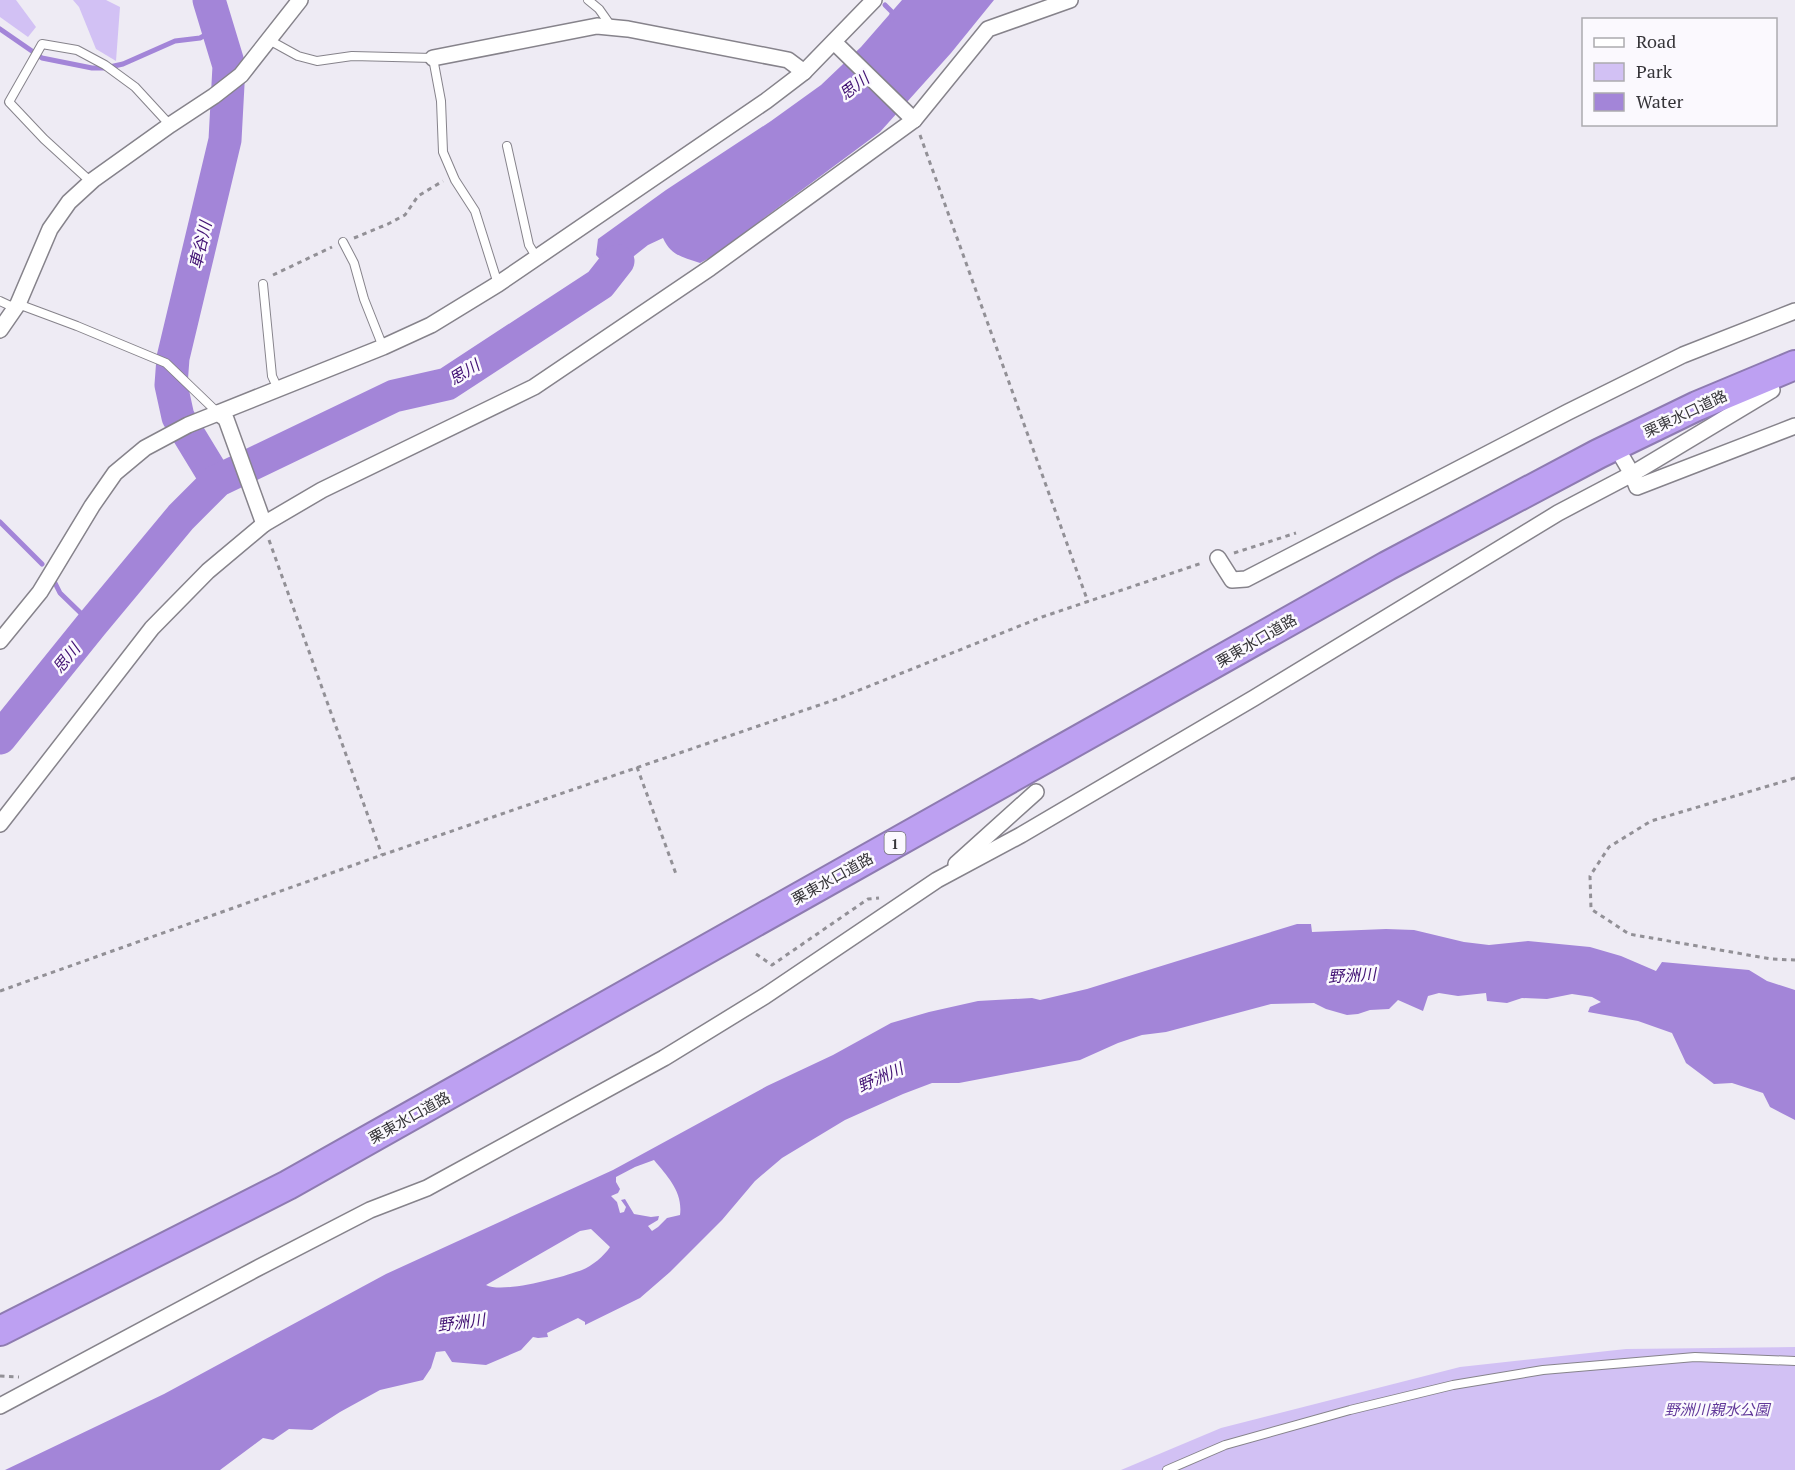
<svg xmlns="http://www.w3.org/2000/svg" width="1795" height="1470" font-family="'PT Serif','Noto Sans JP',serif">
<rect width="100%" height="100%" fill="#eeebf4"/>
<g fill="#d2c1f4">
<path d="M0 0H16L36 27 28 37 0 17Z"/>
<path d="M73 0H106L120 7 116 61 96 49 79 7Z"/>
<path d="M1795 1347V1470H1121L1221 1428 1460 1367 1626 1349Z"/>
</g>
<g fill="#a385d8" fill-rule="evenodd">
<path d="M902 0H994L951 53 880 132 713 256 700 263C683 257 671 256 663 238L648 245 615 271 604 287 585 295 605 265 596 255 598 239 666 190 771 121 821 85 861 47Z"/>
<path d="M1297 924H1311L1312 932 1386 929 1414 930 1464 942 1489 945 1528 941 1590 947 1621 956 1656 971 1662 962 1749 970 1767 981 1795 990V1120L1770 1107 1763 1093 1732 1083 1714 1084 1686 1063 1672 1033 1638 1021 1588 1012 1590 1007 1601 1002 1592 997 1572 994 1547 999 1522 998 1507 1003 1487 1001 1486 993 1458 996 1439 993 1428 996 1423 1011 1398 1000 1389 1009 1370 1010 1358 1014 1347 1015 1326 1009 1314 1003 1271 1004 1166 1032 1142 1035 1118 1043 1080 1060 959 1083H932L903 1094 845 1120 782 1158 755 1181 722 1220 670 1272 640 1298 585 1325V1322L578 1318 547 1333 548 1337 538 1338 533 1337 521 1350 486 1365 452 1362 445 1351 436 1352 431 1368 423 1380 380 1390 340 1412 312 1430 289 1429 273 1440 263 1438 220 1470H5L164 1394 386 1274 613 1170 767 1086 833 1055 891 1023 929 1012 978 1001 1032 998 1040 1000 1087 989ZM654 1160C668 1177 683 1192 680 1215L667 1218 658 1227 652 1231 648 1226 658 1220 659 1216 651 1217 634 1214 625 1199 621 1200 626 1207 624 1212 620 1213 617 1202 611 1196 618 1193 620 1189 616 1182V1177L635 1167ZM591 1229 610 1247C604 1256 592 1266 582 1270 563 1277 503 1294 486 1285L580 1231Z"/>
</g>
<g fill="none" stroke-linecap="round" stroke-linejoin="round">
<g stroke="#a385d8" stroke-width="5">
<path d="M885 5 892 12V19"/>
<path d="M0 29 42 58 92 68H105L123 64 175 41 200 38 209 33 220 37"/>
<path d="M0 522 42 564"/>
<path d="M55 583 60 593 92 624"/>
</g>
<g stroke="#a385d8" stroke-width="33">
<path d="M209 0 229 66 225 140 173 358 171 385 178 417 217 481"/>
<path d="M0 738 92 624 181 517 217 481 394 396 447 384 600 284 618 261"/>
</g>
<g stroke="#86838b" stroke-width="10">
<g id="lane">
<path d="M588 0 599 9 611 26"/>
<path d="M269 40 298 56 317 61 352 56 433 58 441 101 443 152 455 180 475 211 498 284"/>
<path d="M507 146 529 245 537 258"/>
<path d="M91 182 44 139 9 102 42 44 77 50 105 65 135 87 170 125"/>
<path d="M343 242 354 263 364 299 383 347"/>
<path d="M263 284 272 376 278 389"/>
<path d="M0 301 15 308"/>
<path d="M18 304 77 326 166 363 218 413"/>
<path d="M1167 1470 1225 1445 1350 1410 1453 1385 1543 1370 1695 1357 1795 1361"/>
</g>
</g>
<g stroke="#86838b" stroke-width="18">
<g id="street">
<path d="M834 42 914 120"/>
<path d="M433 58 597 26 628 29 788 60 804 72"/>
<path d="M0 330 18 304 50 229 69 202 93 180 170 125 214 96 241 75 300 0"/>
<path d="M218 413 226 419 264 524"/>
<path d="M1615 445 1632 474 1637 487 1795 426"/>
<path d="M1218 558 1232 580 1246 579 1568 412 1683 355 1795 311"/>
<path d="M0 641 40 592 92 506 115 473 145 448 188 425 383 347 431 325 498 284 766 101 804 72 874 0"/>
<path d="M0 824 152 628 208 571 264 524 322 490 534 387 710 268 914 120 988 29 1070 0"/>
<path d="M956 864 1036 792"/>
<path d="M0 1406 254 1270 370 1210 427 1188 664 1058 765 996 937 880 1021 835 1254 698 1558 513 1632 474 1772 390"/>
</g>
</g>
<g stroke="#8e7bb1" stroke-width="32">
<path id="highway" d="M0 1331 288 1185 1387 566 1598 454 1697 406 1795 365"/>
</g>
<g stroke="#929096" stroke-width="3" stroke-dasharray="4.5 4.5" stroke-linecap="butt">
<path d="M920 135 1088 602"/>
<path d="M354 238 388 224 405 215 418 196 443 181"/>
<path d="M273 275 332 247"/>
<path d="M269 540 382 855"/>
<path d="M1234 553 1296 533"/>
<path d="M637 767 676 874"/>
<path d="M1795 778 1651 821 1609 847 1590 876 1591 909 1629 934 1771 959 1795 960"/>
<path d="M756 954 772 965 868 899 879 898"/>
<path d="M0 991 382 855 837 699 1042 617 1202 563"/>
<path d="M0 1376 19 1377"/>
</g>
<use href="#lane" stroke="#fff" stroke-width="8"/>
<use href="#street" stroke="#fff" stroke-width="15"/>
<use href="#highway" stroke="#bda0f2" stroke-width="28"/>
</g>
<g text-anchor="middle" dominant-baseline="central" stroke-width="5" stroke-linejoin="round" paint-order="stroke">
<rect fill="#fbf9fe" stroke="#717074" stroke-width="1.5" x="884.5" y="832" width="21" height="22" rx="4.5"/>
<g font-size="14" font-weight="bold" fill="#363539">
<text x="895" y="843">1</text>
</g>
<g font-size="15" fill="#363539" stroke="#fbf9fe">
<text transform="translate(1685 413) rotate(-25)">栗東水口道路</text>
<text transform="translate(1256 640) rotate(-30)">栗東水口道路</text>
<text transform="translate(832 878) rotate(-29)">栗東水口道路</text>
<text transform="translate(409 1117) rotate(-29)">栗東水口道路</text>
</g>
<g font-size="15" font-style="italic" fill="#62399a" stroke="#fbf9fe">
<text x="1717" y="1409">野洲川親水公園</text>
</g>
<g font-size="16" font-style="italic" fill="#421274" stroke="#fbf9fe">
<text transform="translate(854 86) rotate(-38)">思川</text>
<text transform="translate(200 245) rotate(-77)">車谷川</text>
<text transform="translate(464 372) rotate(-32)">思川</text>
<text transform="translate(66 658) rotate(-51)">思川</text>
<text transform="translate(1352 975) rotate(-3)">野洲川</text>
<text transform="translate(880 1077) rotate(-24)">野洲川</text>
<text transform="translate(461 1322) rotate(-7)">野洲川</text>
</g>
</g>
<rect x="1582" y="18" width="195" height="108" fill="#fbf9fe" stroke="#acabaf" stroke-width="1.5"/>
<rect x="1594" y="38" width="30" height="9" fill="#ffffff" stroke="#acabaf" stroke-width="1.5"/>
<text x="1636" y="48" font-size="18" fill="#363539">Road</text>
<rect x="1594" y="63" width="30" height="18" fill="#d2c1f4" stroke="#acabaf" stroke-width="1.5"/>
<text x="1636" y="78" font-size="18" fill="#363539">Park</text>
<rect x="1594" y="93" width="30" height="18" fill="#a385d8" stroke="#acabaf" stroke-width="1.5"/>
<text x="1636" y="108" font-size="18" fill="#363539">Water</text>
</svg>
